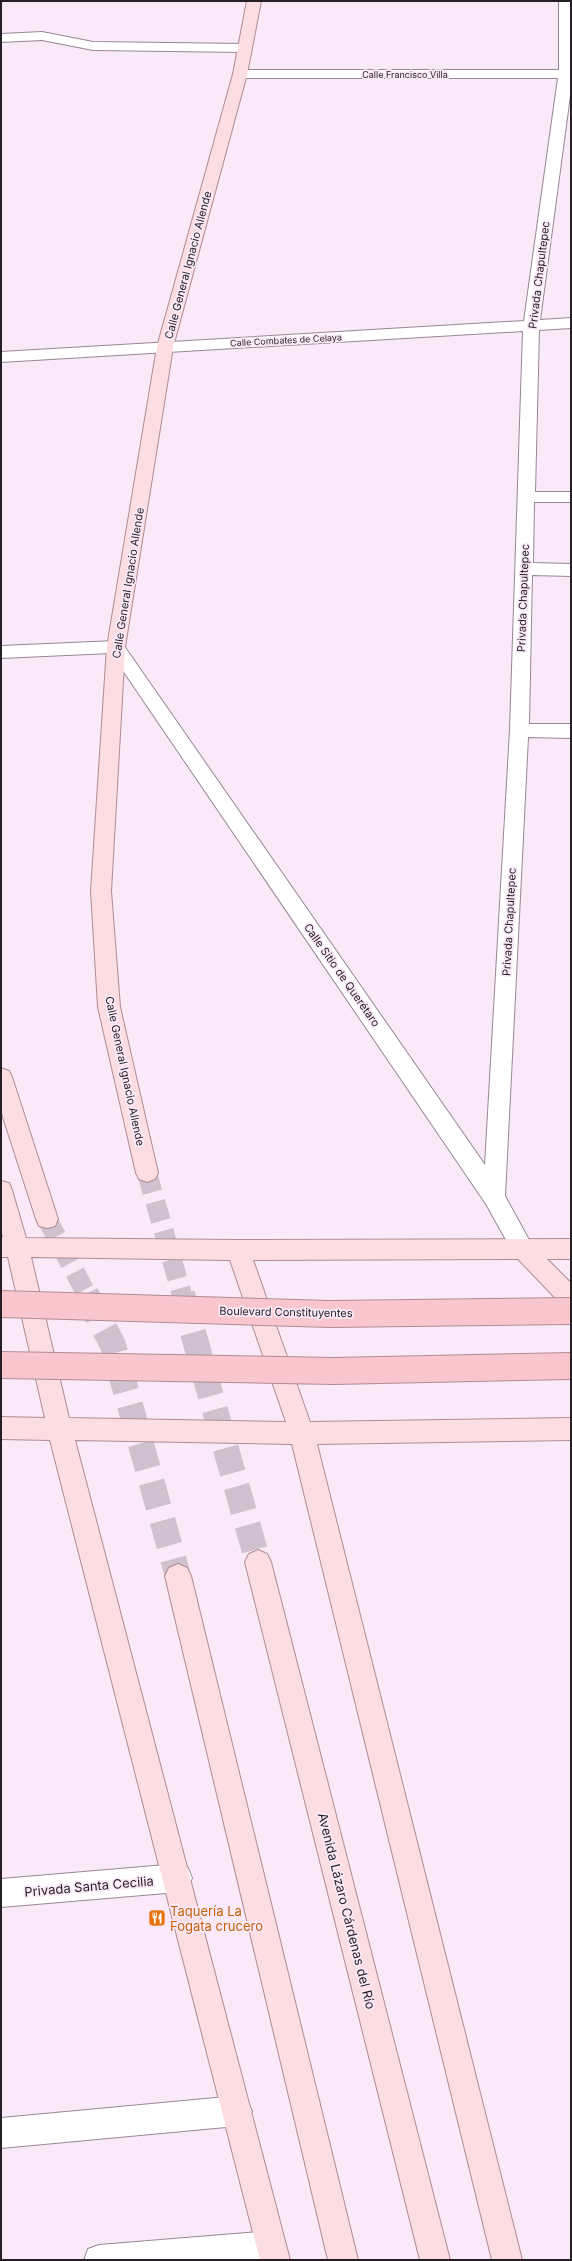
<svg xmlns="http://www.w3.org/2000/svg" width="572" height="2261" font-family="Inter,sans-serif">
<rect width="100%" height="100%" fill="#fae9f9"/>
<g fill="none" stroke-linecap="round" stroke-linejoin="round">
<g stroke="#cfc1cf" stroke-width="20" stroke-dasharray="20 10" stroke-linecap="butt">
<path d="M147 1173 182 1295"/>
<path d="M47 1219 87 1295"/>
</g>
<g stroke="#cfc1cf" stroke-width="26" stroke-dasharray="26 14" stroke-linecap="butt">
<path d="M86 1294 113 1345 178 1576"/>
<path d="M182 1294 258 1562"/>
</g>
<g stroke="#978796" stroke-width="2">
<g id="minor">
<path d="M559 1H571V88L540 320 571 318V328L539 330 535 492H571V502H534L533 563 571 564V576L532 575 529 724H571V738L528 737 505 1196 534 1249 531 1256 523 1259 515 1256 486 1204 111 653 1 658V646L116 641 122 643 485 1165 510 730 523 331 1 362V352L524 321 558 78H240L233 74 240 70H559Z"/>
<path d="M42 32 93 42 245 44 252 48 245 52 93 50 42 40 1 42V34Z"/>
<path d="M178 1864 188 1868 192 1878 188 1888 178 1892 1 1907V1879Z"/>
<path d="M237 2096 247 2101 252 2111 247 2121 237 2126 1 2148V2118Z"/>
<path d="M271 2231 282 2235 286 2246 282 2257 274 2260H84L88 2249 99 2245Z"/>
</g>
</g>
<g stroke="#af8c93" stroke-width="2">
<g id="major">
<path d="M247 1H261L247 74 173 347 125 647 111 891 120 1007 158 1173 155 1179 147 1182 139 1179 136 1173 98 1007 91 891 107 647 157 347 233 74Z"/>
<path d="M1 1068 9 1071 12 1077 58 1219 55 1226 47 1228 39 1226 36 1219 1 1111Z"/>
<path d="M1 1181 9 1183 12 1190 26 1238 238 1240 571 1239V1259H547L571 1283V1309L563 1306 518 1259 253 1260 310 1422 571 1418V1440L317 1444 522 2260H492L292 1444 75 1440 290 2260H260L50 1440 1 1439V1417L45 1418 8 1257H1V1237H3L1 1229ZM31 1257 230 1260 286 1422 69 1418Z"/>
<path d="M258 1550 267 1554 271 1562 450 2260H420L245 1562 249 1554Z"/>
<path d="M178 1564 187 1568 191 1576 358 2260H328L165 1576 169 1568Z"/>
</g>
</g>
<use href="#minor" fill="#fff" fill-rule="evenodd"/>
<use href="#major" fill="#fcdde2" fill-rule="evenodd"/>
<g stroke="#af8c93" stroke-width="28" stroke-linecap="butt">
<g id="highway-bridge">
<path d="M1 1304 330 1314 571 1311"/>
<path d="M1 1365 334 1371 571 1366"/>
</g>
</g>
<use href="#highway-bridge" stroke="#fac6ce" stroke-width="26"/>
</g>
<defs>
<g id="restaurant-square" transform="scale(0.9)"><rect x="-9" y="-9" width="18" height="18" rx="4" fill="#e8710a" stroke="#fae9f9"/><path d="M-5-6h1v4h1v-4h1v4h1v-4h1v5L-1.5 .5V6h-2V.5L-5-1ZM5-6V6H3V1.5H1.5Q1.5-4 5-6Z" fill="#fff"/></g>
</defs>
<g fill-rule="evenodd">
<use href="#restaurant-square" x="157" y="1918"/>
</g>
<g text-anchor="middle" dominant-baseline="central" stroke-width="3.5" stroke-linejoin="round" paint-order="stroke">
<g font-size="9" fill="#251f25" stroke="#fae9f9">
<text x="405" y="74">Calle Francisco Villa</text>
<text transform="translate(286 340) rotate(-3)">Calle Combates de Celaya</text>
</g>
<g font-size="11" fill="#251f25" stroke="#fae9f9">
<text transform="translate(188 265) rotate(-75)">Calle General Ignacio Allende</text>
<text transform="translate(539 275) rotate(-83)">Privada Chapultepec</text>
<text transform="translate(128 583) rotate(-81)">Calle General Ignacio Allende</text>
<text transform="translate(523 598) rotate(-88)">Privada Chapultepec</text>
<text transform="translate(509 922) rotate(-87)">Privada Chapultepec</text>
<text transform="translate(342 975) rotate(55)">Calle Sitio de Querétaro</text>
<text transform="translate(125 1071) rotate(78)">Calle General Ignacio Allende</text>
<text transform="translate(286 1312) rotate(1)">Boulevard Constituyentes</text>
</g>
<g font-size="13" fill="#251f25" stroke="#fae9f9">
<text transform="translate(89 1886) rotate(-5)">Privada Santa Cecilia</text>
<text transform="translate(347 1911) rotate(76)">Avenida Lázaro Cárdenas del Río</text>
</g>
<g font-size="13" fill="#c56008" stroke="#fae9f9" text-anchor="start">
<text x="170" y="1911">Taquería La<tspan x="170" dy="15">Fogata crucero</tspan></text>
</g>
</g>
<rect width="572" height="2261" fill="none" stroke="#251f25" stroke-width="4"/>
</svg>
